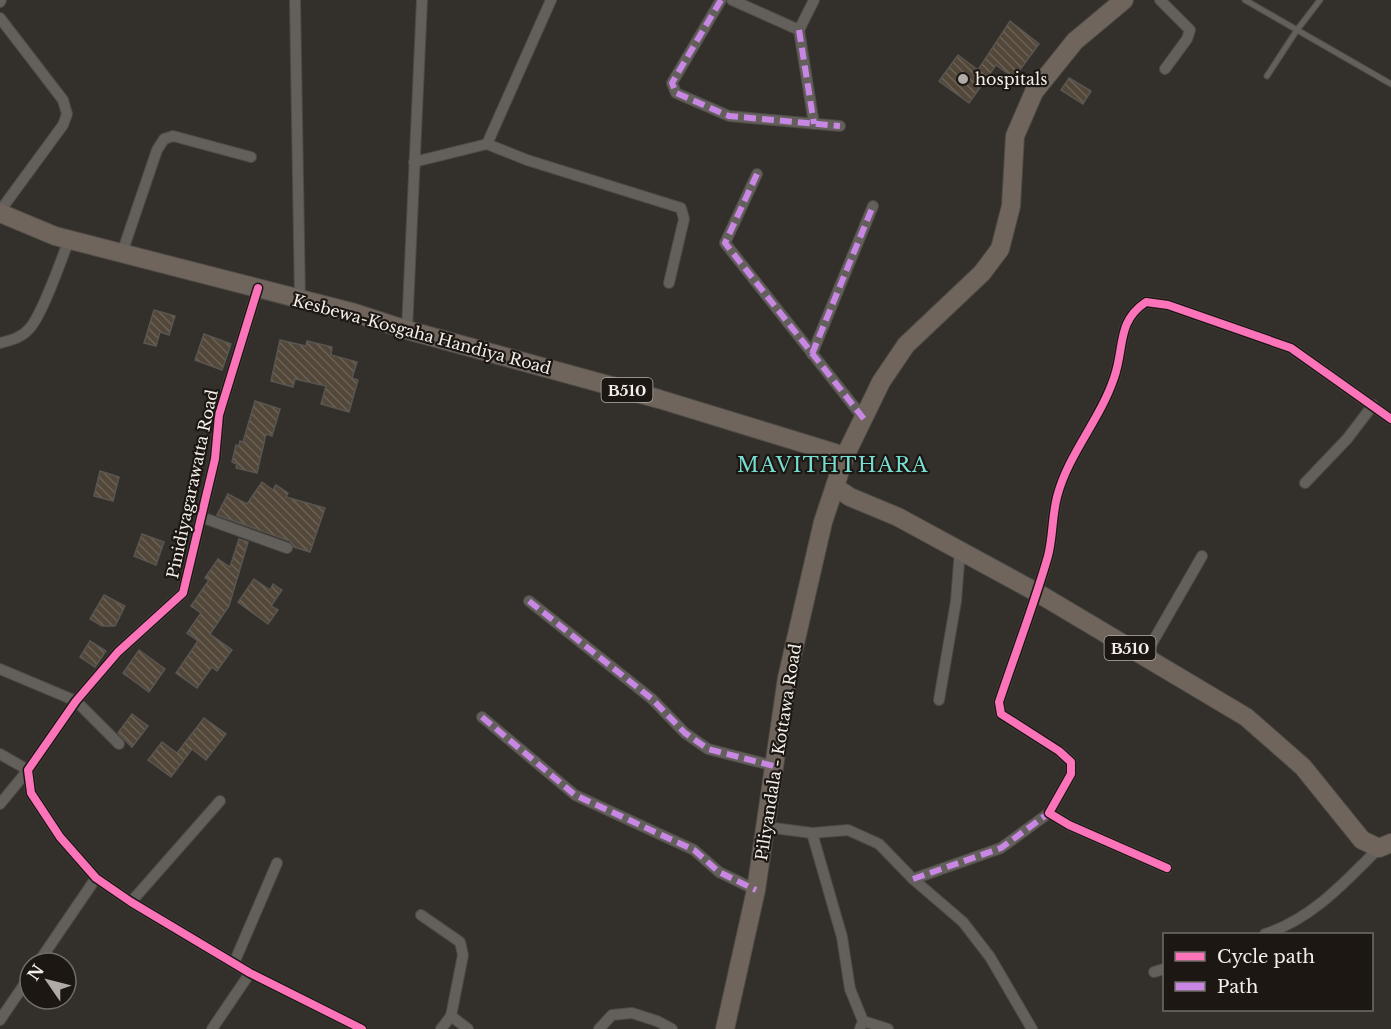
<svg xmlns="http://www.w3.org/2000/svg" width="1391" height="1029" font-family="'Libre Baskerville',serif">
<defs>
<pattern id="building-back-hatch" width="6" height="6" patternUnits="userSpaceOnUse" patternTransform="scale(1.5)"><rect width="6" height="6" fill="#524739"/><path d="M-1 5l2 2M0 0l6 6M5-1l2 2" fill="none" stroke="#6b6256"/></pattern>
</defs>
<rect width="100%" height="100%" fill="#332f2a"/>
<g fill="url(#building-back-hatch)" stroke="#595652" stroke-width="1.5">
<path d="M1010 21 1039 44 1014 78 996 65 969 103 939 81 958 55 978 70Z"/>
<path d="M1069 78 1091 91 1083 104 1061 90Z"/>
<path d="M154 310 175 316 169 335 160 332 156 346 144 343Z"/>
<path d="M204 334 231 344 222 370 195 360Z"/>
<path d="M280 340 306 346 307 341 332 347 331 355 357 362 352 378 358 380 349 412 321 404 326 386 295 379 293 387 271 381Z"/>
<path d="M255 401 280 409 272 436 266 434 257 473 236 468 237 464 232 462 236 445 239 446 240 441 243 442Z"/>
<path d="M100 471 119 477 113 501 94 496Z"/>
<path d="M262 482 273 490 276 485 288 493 286 497 325 508 310 552 294 547 290 541 217 515 228 494 247 504Z"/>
<path d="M142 534 164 542 156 565 134 556Z"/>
<path d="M239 539 248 542 229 606 210 634 232 650 217 671 212 667 197 688 176 673 198 641 187 633 201 613 191 606 209 580 205 578 218 559 230 567Z"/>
<path d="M254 579 270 590 273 584 282 590 271 606 278 610 268 624 238 602Z"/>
<path d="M104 595 125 606 115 626H102L90 619Z"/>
<path d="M90 641 106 651 95 667 80 657Z"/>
<path d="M139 650 165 669 149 692 123 673Z"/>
<path d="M132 714 148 726 132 747 118 733Z"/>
<path d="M204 718 226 734 206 760 192 749 171 777 148 760 162 742 177 753Z"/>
</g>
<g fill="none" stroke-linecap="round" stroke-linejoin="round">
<g stroke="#4e4b46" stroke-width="7">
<g id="service">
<path d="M1245 0 1391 84"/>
<path d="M1267 76 1297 30 1320 0"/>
</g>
</g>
<g stroke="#4e4b46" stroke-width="12">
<g id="minor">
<path d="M295 0 300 300"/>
<path d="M721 0 672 83 676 93 729 116 840 126"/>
<path d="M732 0 799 30 814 0"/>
<path d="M1160 0 1190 30 1187 39 1165 69"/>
<path d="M0 2 1 0"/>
<path d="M0 18 63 100 67 114 63 125 0 211"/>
<path d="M799 30 814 124"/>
<path d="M487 144 527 160 681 208 684 219 669 283"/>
<path d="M414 162 487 144 551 0"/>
<path d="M757 174 725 243 864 419"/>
<path d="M122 253 157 150 164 139 173 136 251 157"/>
<path d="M258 288 219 415 215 459 183 593 118 652 76 701 28 770 31 793 60 837 96 878 131 902 250 973 362 1029"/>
<path d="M407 330 422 0"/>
<path d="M0 343C11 340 21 338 29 329 42 316 61 260 69 240"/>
<path d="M812 354 873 206"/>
<path d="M1305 483 1347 439 1373 405"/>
<path d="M201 517 287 548"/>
<path d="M529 601 652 699 685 733 708 749 774 766"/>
<path d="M1144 657 1202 556"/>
<path d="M0 669 76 701 119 744"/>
<path d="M939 700 956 601 960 550"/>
<path d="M482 717 575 795 694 850 719 872 756 890"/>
<path d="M0 754 28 770 0 804"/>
<path d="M766 827 812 833 848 830 879 844 913 879 963 922 990 957 1032 1029"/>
<path d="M812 833 842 937 850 989 863 1021 860 1029"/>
<path d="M1167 868 1069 825 1049 813 1071 774V762L1059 751 1001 714 999 702C1015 654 1034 605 1048 556 1053 537 1052 516 1057 497 1068 454 1100 420 1114 378 1125 348 1116 322 1146 302L1168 305 1291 348 1391 419"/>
<path d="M913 879 1001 848 1049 813"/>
<path d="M131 902 220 801"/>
<path d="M421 915 460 942 463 955 451 1016"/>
<path d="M1265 934C1312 919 1345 882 1379 848"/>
<path d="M38 963 96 878"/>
<path d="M234 963 277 863"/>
<path d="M1154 972 1164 969"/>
<path d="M0 1020 30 976"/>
<path d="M863 1021 888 1029"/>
<path d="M212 1029 250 973"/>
<path d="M441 1029 451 1016 468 1029"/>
<path d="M599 1029 612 1015 632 1013 657 1021 672 1029"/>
</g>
</g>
<g stroke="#4e4b46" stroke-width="20">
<g id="primary">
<path d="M0 213 55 236 355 313 407 330 659 399 845 456"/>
<path d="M835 487 850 497 898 517 1036 592 1246 717 1303 767 1362 840 1379 848 1391 843"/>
<path d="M725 1029 756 890 787 678 823 522 845 456 881 382 906 345 982 273 1000 249 1011 206 1015 136 1034 92 1075 41 1124 0"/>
</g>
</g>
<use href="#service" stroke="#635f5b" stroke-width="5"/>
<use href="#minor" stroke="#635f5b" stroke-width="10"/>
<use href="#primary" stroke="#6f655c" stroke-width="18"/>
<g stroke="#c787e3" stroke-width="6" stroke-dasharray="12 6" stroke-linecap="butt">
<path d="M721 0 672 83 676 93 729 116 840 126"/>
<path d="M799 30 814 124"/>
<path d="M757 174 725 243 864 419"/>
<path d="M812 354 873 206"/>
<path d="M529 601 652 699 685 733 708 749 774 766"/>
<path d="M482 717 575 795 694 850 719 872 756 890"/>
<path d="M913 879 1001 848 1049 813"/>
</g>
<g stroke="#1c1713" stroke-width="11">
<g id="cycleway">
<path d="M258 288 219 415 215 459 183 593 118 652 76 701 28 770 31 793 60 837 96 878 131 902 250 973 362 1029"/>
<path d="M1167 868 1069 825 1049 813 1071 774V762L1059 751 1001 714 999 702C1015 654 1034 605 1048 556 1053 537 1052 516 1057 497 1068 454 1100 420 1114 378 1125 348 1116 322 1146 302L1168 305 1291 348 1391 419"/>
</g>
</g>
<use href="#cycleway" stroke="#fb73b8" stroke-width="8"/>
</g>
<circle fill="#b0aba6" stroke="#1c1713" stroke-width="2" cx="963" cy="79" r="6"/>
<g text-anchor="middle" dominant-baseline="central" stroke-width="4.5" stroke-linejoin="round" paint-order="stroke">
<g fill="#1c1713" stroke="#b2aea8" stroke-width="1.5">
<rect x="601.5" y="378" width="51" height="24" rx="4.5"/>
<rect x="1104.5" y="636" width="51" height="24" rx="4.5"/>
</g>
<g font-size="15" font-weight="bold" fill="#f3eee8">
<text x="627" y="390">B510</text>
<text x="1130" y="648">B510</text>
</g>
<g font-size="16" fill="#f3eee8" stroke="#1c1713" text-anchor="start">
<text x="975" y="79">hospitals</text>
</g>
<g font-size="16" fill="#f3eee8" stroke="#1c1713">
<text transform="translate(422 334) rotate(15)">Kesbewa-Kosgaha Handiya Road</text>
<text transform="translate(192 484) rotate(-78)">Pinidiyagarawatta Road</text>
<text transform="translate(778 752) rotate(-81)">Piliyandala - Kottawa Road</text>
</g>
<g font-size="20" letter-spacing="1.5" fill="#76dfd1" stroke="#1c1713">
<text x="833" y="465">MAVITHTHARA</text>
</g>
</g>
<rect x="1163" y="933" width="210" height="78" fill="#1c1713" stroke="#726d68" stroke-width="1.5"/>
<rect x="1175" y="952" width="30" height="9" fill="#fb73b8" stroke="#726d68" stroke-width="1.5"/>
<text x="1217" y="963" font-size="18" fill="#f3eee8">Cycle path</text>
<rect x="1175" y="982" width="30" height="9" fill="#c787e3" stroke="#726d68" stroke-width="1.5"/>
<text x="1217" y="993" font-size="18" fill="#f3eee8">Path</text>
<g transform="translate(48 981) rotate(305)"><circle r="28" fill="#1c1713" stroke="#726d68" stroke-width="1.5"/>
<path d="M0-4.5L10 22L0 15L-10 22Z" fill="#b0aba6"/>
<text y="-9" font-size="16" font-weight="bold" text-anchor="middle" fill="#f3eee8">N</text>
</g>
</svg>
